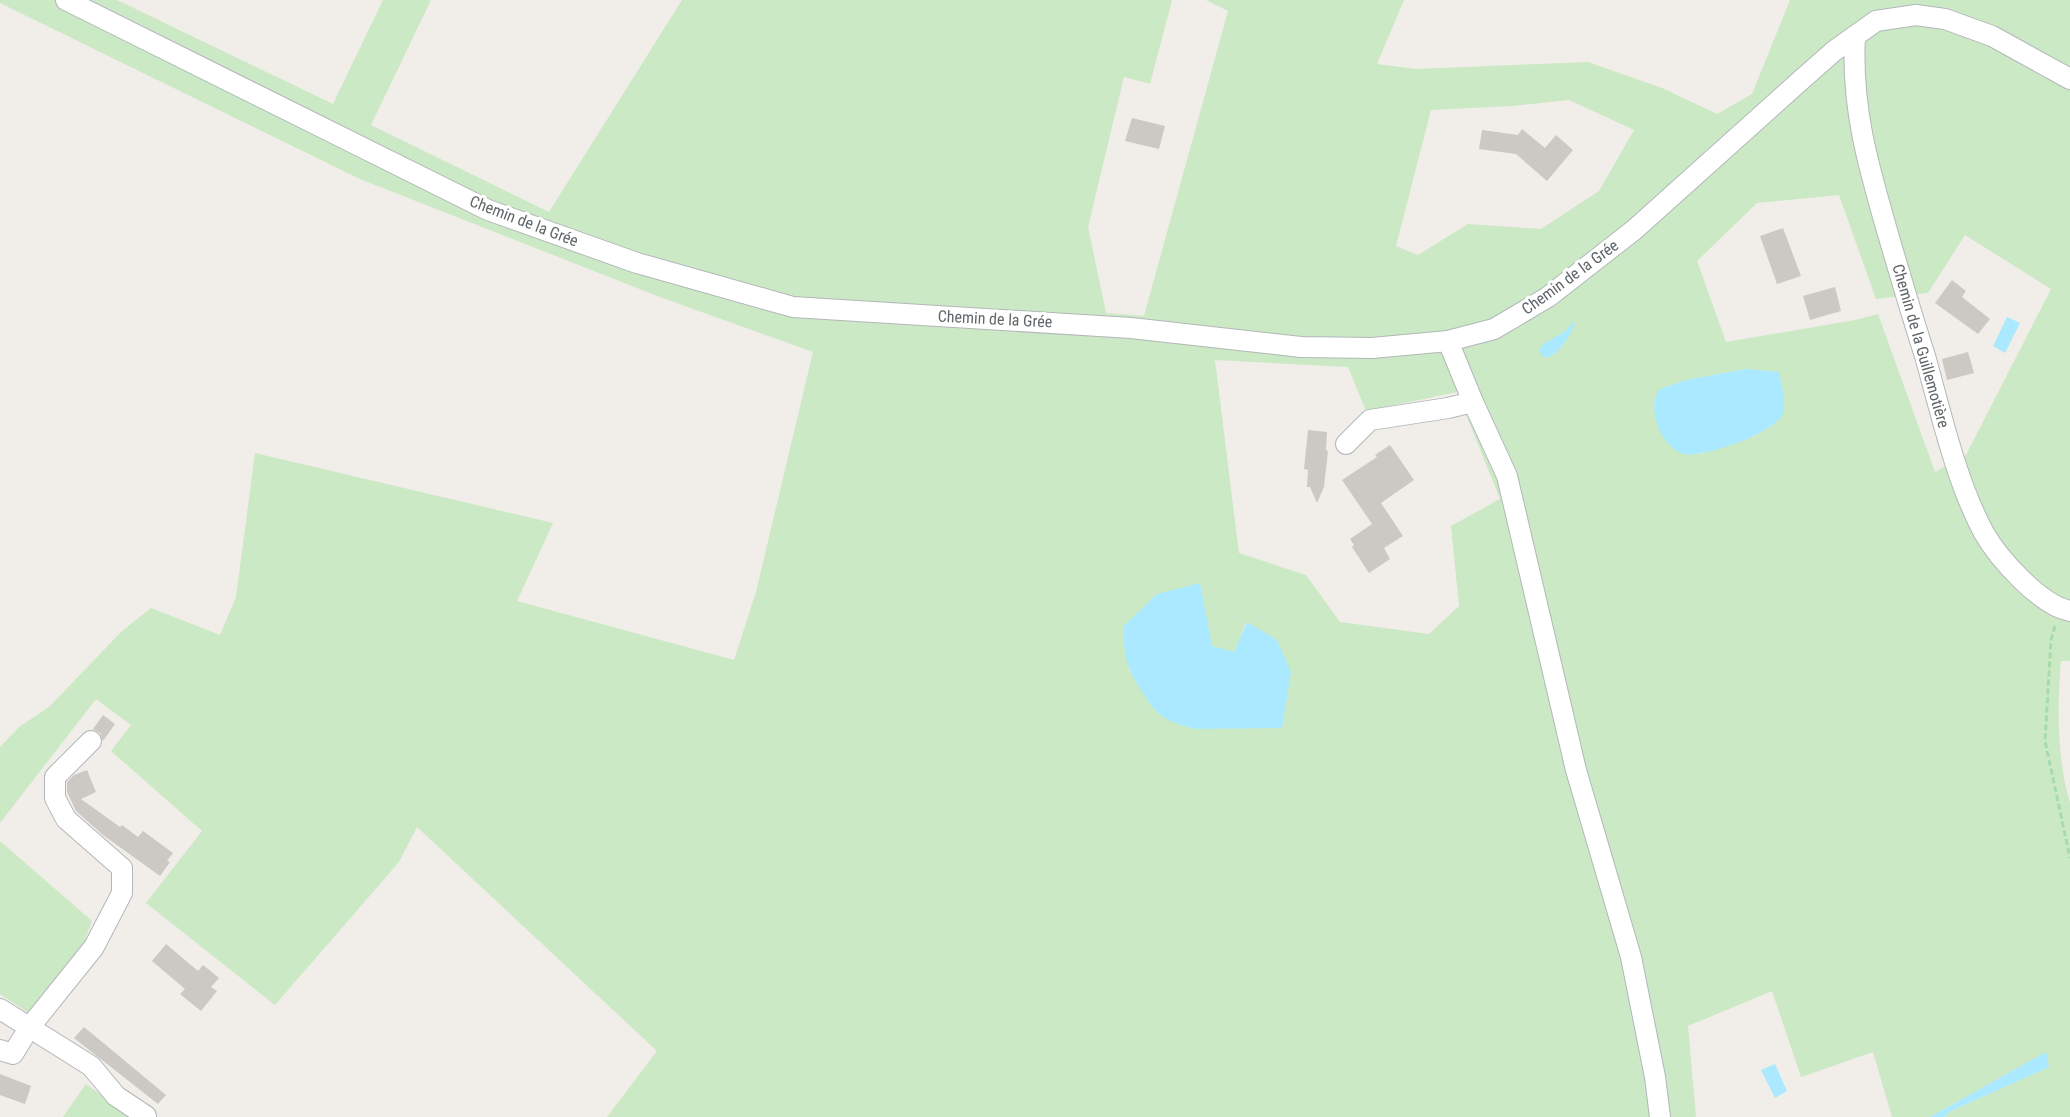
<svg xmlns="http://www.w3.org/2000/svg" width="2070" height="1117" font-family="'Roboto Condensed',sans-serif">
<rect width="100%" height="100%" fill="#f1ede8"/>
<g fill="#cbe9c4" fill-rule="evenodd">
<path d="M0 0H117L333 104 383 0H431L371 125 549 212 682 0H1172L1150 84 1124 77 1088 227 1106 313 1144 316 1228 11 1206 0H1404L1377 64 1416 69 1588 62 1662 88 1717 114 1752 94 1790 0H2070V661H2061C2057 704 2057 762 2070 802V1117H1944L1951 1111 2049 1067 2045 1053 1930 1117H1892L1873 1052 1801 1077 1772 991 1688 1026 1696 1117H607L657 1051 417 827 399 862 275 1005 146 903 202 831 111 751 131 725 96 699 0 823V747L19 727 49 707 122 631 151 608 220 635 236 597 255 453 553 523 517 601 734 660 756 592 813 352 660 297 360 179 0 3ZM1569 100 1634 130 1599 191 1541 229 1468 224 1418 255 1396 246 1431 110 1512 106ZM1839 195 1876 299 1928 293 1965 235 2051 289 1966 455 1935 472 1878 314 1855 320 1726 342 1697 261 1757 203ZM1215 360 1348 367 1366 411 1457 392 1500 499 1451 526 1459 606 1429 634 1340 622 1306 575 1239 553ZM1746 369 1779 372 1782 415C1768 437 1725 446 1700 454L1656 420 1654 403 1660 389 1686 380ZM1200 584 1211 646 1234 653 1246 622 1282 728 1130 672 1124 642V626Z"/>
<path d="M0 841 92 921 83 945 30 1014 0 994Z"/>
<path d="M86 1084 133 1117H63Z"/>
</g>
<g fill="#aae9ff">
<path d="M2007 317 2020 323 2005 353 1993 346Z"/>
<path d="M1574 322 1575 324C1568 338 1561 352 1546 358L1542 356 1539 350 1543 344 1564 332Z"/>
<path d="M1746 369 1779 372C1781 383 1786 402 1783 413 1777 433 1703 458 1684 454 1662 449 1645 407 1660 389L1686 380Z"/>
<path d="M1200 583 1212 646 1234 652 1247 622 1277 640 1291 672 1282 728 1196 729C1186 726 1174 724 1165 718 1155 712 1149 703 1143 693 1127 669 1123 655 1124 626L1157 594Z"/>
<path d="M2046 1052 2049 1067 1951 1111 1944 1117H1930Z"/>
<path d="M1775 1064 1787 1091 1775 1098 1761 1070Z"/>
</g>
<g fill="#ccc8c4">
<path d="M1132 118 1165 126 1159 149 1125 141Z"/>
<path d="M1522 129 1545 148 1556 135 1573 150 1547 181 1516 154 1479 149 1482 130 1518 135Z"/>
<path d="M1783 228 1801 276 1777 284 1760 236Z"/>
<path d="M1952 280 1966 291 1962 297 1990 319 1978 334 1935 303Z"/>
<path d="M1835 287 1841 311 1810 320 1803 296Z"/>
<path d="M1968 352 1974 373 1947 380 1942 359Z"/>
<path d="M1308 430 1327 432 1326 450 1328 451 1324 487 1317 503 1310 487H1307L1308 470 1304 469Z"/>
<path d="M1390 445 1414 480 1381 503 1403 536 1384 548 1390 559 1369 573 1352 547 1354 545 1350 539 1372 524 1342 480 1377 457 1375 455Z"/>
<path d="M103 715 115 724 103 741 100 733 93 729Z"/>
<path d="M87 770 96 792 81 799 120 827 122 825 138 837 143 831 173 853 167 861 170 862 160 876 103 835 76 811 67 792V782L74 775Z"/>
<path d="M166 944 198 971 203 965 219 978 211 987 217 991 201 1011 180 994 185 989 152 961Z"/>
<path d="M84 1027 166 1095 158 1104 74 1038Z"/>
<path d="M0 1074 31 1086 25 1104 0 1095Z"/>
</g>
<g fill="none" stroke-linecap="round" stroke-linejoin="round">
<g stroke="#b3b7ba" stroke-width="22">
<g id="street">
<path d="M66 0 488 210 637 263 793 307 1131 328 1301 347 1372 348 1448 341 1494 329 1548 297 1634 230 1800 81 1834 51 1876 21 1916 15 1945 19 1992 36 2070 79"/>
<path d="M1855 38C1851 108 1869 168 1888 234 1900 275 1912 316 1925 356 1941 413 1956 481 1984 533 1999 559 2040 605 2070 611"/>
<path d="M1448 341 1473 402 1507 476 1576 770 1631 957 1655 1077 1660 1117"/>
<path d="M1346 444 1370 420 1448 408 1473 402"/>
<path d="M0 1009 91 1066 116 1096 146 1116"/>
<path d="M0 1050 13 1054 29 1028 94 947 122 893V868L66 819 55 798V777L91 741"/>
</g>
</g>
<path stroke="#a7dbab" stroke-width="3" stroke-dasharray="6 3" stroke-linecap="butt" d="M2055 626 2051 640 2045 741 2070 858"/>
<use href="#street" stroke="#fff" stroke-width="20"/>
</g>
<g text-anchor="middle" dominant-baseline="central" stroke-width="6" stroke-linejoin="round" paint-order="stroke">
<g font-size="16" fill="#5f6568" stroke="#fff">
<text transform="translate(524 221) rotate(21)">Chemin de la Grée</text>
<text transform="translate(1570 277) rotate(-36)">Chemin de la Grée</text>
<text transform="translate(995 319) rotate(3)">Chemin de la Grée</text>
<text transform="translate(1921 346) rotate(74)">Chemin de la Guillemotière</text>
</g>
</g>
</svg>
